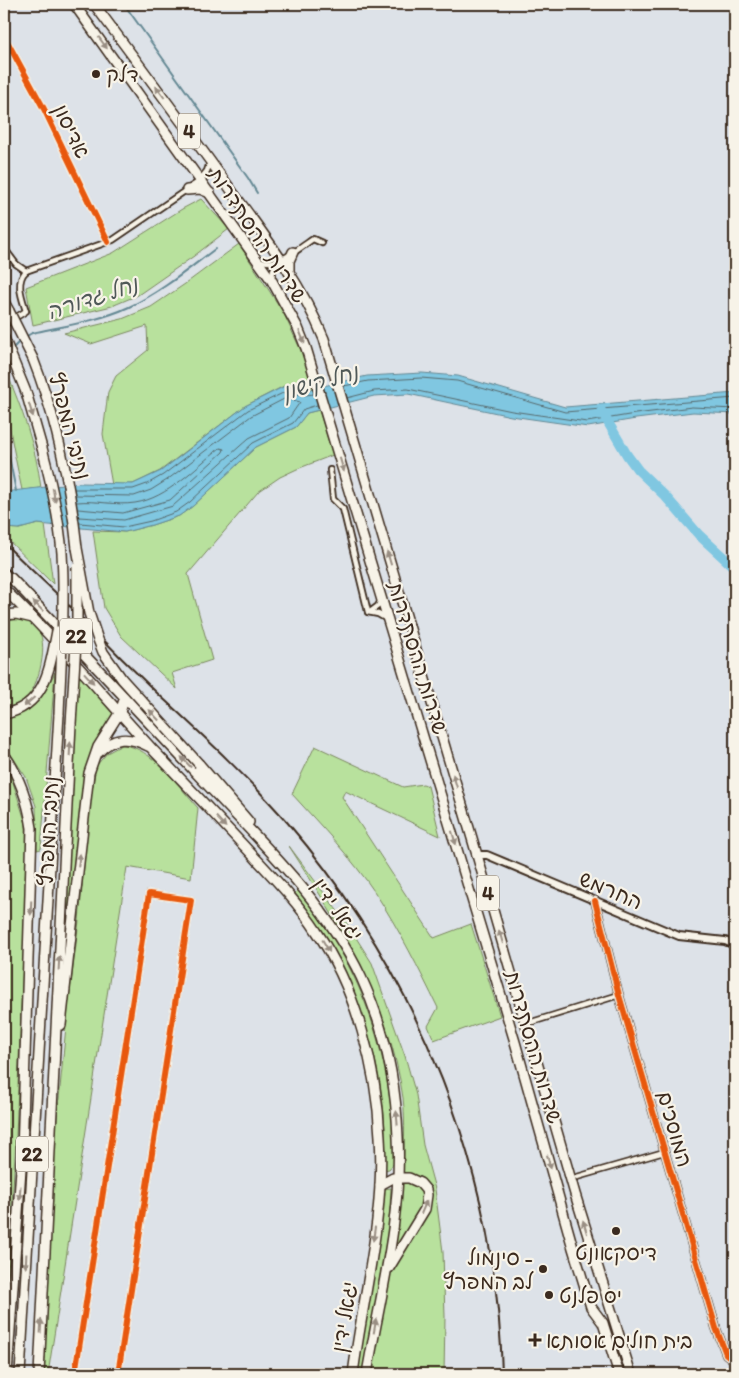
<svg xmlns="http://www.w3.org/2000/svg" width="739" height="1378" font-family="Itim,'Playpen Sans Hebrew',sans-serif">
<rect width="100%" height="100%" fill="#dde2e8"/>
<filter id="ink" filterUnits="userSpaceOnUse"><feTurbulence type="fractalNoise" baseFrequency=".02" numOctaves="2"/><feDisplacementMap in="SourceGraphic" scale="10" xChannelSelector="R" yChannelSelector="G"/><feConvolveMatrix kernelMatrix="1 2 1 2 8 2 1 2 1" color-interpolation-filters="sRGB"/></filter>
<g filter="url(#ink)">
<g fill="#b8e19d" stroke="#7a865e">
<path d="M201 199 229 229 194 256 138 295 112 306 33 325 26 287 113 253 182 209Z"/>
<path d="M239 244 283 312 303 355 315 388 306 390 284 386 245 406 160 471 133 484 112 485 103 434 108 392 116 376 148 350 147 326 91 344 64 333 122 319 151 307 185 284Z"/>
<path d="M6 371C22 409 36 447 41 488L22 490C17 466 0 390 6 371Z"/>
<path d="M319 410 333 455 297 469 280 477 258 492 188 574 212 660 172 673 177 689 121 636 104 608 93 531 125 532 152 525 179 516 193 506 256 447 296 427 307 413Z"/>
<path d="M38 524 45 525 53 584 4 536V528L19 529Z"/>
<path d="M17 619C22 620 28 620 32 623 52 635 40 682 28 696 22 703 13 706 4 708V622Z"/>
<path d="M55 672 41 849 37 850 36 806 26 777 4 744V719C35 713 42 699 55 672Z"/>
<path d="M78 674 114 715 94 748 84 773 69 908H65Z"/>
<path d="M122 745C151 746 180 788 198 808L191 878 127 867 48 1374H44L54 1150 68 1006 79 921 89 808 96 766 107 753Z"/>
<path d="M315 746 403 787 423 784 428 786 440 836 345 791 342 797 434 938 471 924 500 1016 434 1040 428 1026 438 1008C419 969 400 931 376 894 352 858 321 826 292 794Z"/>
<path d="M4 766 11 776 26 824 27 859 16 1136 4 1342Z"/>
<path d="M289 846 348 925 372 963 405 1056 416 1095 423 1145 435 1189 443 1252 445 1317 444 1374H371L390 1273 431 1196 403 1175C404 1149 406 1123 403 1098 390 1003 340 925 289 846Z"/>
<path d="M298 890C365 971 392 1058 395 1162L389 1169 384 1170C391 1099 369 1016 335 953 324 932 309 912 295 893Z"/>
<path d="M402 1181H408L422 1189 425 1201 396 1250 392 1254 400 1209Z"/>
<path d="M391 1188 389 1225 363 1374H356L383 1189Z"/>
</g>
<path fill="#80c7e1" stroke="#648893" d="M422 373 458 376 565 407 735 393V414L693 412 636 419 588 427 511 416 408 394 374 396 307 413 296 427 256 447 193 506 179 516 152 525 125 532 38 524 19 529 4 528V492L80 483 133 484 161 471 245 406 285 386 306 390 367 376Z"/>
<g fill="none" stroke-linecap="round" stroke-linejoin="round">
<g stroke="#57696c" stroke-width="1">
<path d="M344 386 368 381 421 378 457 381 565 412 735 398"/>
<path d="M347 398 374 391 408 389 512 411 587 422 635 414 692 407 735 409"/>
<path d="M74 489H133L147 484 163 475 248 410 285 392 305 395 314 394"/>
<path d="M75 495 134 496 151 490 167 480 251 416 286 398 300 402 289 418 249 438 173 506 124 520 79 517"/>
<path d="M77 502C96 500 116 506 135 503 168 498 195 467 220 448L224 449 223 452 170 500 123 513 78 509"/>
<path d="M80 523 124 527 151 521 176 512 190 502 253 443 293 423 304 409 317 405"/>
</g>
<g stroke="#648893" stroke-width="2">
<path d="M124 4 248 178 257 193"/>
<path d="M25 337 32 333C64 326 99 321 129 307 161 292 187 270 215 249"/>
<path d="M12 349 21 340"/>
<path d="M4 358 7 354"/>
<path d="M4 432 16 491"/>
</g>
<path stroke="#80c7e1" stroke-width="10" d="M602 412 627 455 638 470 665 496 699 535 735 568"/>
<g stroke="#3b2a1e" stroke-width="8">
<g id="street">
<path d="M4 8 8 4"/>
<path d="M4 36 44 109 108 242"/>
<path d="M4 248 16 264 26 271"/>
<path d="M259 260C278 268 298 249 313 239L322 243"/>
<path d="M26 271 113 240 198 182 207 171 210 162"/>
<path d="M272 280 273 270 278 262"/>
<path d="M4 325 26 311C22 298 15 282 26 271"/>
<path d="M330 470 333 499 343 509 368 612"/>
<path d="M368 612 378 614 385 618"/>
<path d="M370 612 378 606 381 600"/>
<path d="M532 1022 619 995"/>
<path d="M577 1177 664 1152"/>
<path d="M75 1374 149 894 191 900 118 1374"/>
</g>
</g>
<g stroke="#3b2a1e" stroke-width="10">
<g id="secondary">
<path d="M4 571 11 578"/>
<path d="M477 855H487L679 936 725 941 735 945"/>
<path d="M595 901 619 995 716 1328 726 1354 735 1361"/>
</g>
</g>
<g stroke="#3b2a1e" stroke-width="12">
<g id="highway">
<path d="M74 4 272 281 298 328 306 348 515 1042 573 1248 591 1307 603 1323 619 1374"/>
<path d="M94 4C141 67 188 130 234 194 268 240 302 285 324 339L477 855 575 1194 631 1374"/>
<path d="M187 190 200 189 210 193"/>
<path d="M289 272V261L293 252"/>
<path d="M4 302 9 311"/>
<path d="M4 338 26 392 42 448"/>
<path d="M33 359C57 420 70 483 77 548"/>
<path d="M11 578C79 649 146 719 212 790 266 847 327 905 361 977 384 1026 396 1083 398 1137 402 1217 380 1296 367 1374"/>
<path d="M7 592C59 642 105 698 154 751 185 783 215 815 246 848 271 875 297 901 317 932 356 989 377 1069 380 1137 385 1216 363 1296 353 1374"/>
<path d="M4 615 16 614 33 618"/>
<path d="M98 753C113 736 129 736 148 746"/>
<path d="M4 754C20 777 28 801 32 828L22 1154 7 1374"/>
<path d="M199 764 249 822"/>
<path d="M61 1025 89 773 98 747 120 712 125 697"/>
<path d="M380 1185 393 1178H409L420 1183 426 1190 427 1195 425 1209 389 1268"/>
<path d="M20 1374 59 714"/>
<path d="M39 1374 71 724"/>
</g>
</g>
<use href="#street" stroke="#f7f3e8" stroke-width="4.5"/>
<use href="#secondary" stroke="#f7f3e8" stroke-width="6"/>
<use href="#highway" stroke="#f7f3e8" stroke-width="9"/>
<path stroke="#3b2a1e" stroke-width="2" d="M4 543C31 570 60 596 87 623 109 646 132 669 155 691 200 733 246 775 287 822 419 975 497 1172 502 1374"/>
<g stroke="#3b2a1e" stroke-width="12" stroke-linecap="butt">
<g id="highway-bridge">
<path d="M9 311 33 359"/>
<path d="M42 448C51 482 59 517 62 553 65 606 61 661 59 714"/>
<path d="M77 548 89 613 97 637 103 652 122 679 199 764"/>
<path d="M4 714C46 706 50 666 57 631"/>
<path d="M71 724 77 626V567"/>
</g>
</g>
<use href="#highway-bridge" stroke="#f7f3e8" stroke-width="9"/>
<g stroke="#f7f3e8" stroke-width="9">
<g id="cycleway">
<path d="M4 36 44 109 108 242"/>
<path d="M595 901 619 995 716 1328 726 1354 735 1361"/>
<path d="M75 1374 149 894 191 900 118 1374"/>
</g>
</g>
<use href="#cycleway" stroke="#e8590c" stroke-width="6"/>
</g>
<defs><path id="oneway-solid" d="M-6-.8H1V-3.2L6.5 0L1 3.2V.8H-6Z" transform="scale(1.25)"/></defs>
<g fill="#998e83">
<use href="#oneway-solid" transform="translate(103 43) rotate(54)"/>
<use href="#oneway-solid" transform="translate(160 92) rotate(-127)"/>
<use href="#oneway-solid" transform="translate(302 337) rotate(68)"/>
<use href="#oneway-solid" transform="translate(31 410) rotate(72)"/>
<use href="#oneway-solid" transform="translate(342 465) rotate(73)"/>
<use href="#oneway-solid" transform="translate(54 495) rotate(80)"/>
<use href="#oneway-solid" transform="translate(389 558) rotate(-107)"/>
<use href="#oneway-solid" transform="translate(38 606) rotate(-134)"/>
<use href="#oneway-solid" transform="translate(89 678) rotate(48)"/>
<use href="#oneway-solid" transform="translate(29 702) rotate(139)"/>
<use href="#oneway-solid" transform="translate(154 715) rotate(-133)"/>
<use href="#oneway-solid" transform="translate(70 749) rotate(-87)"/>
<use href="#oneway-solid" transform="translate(186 762) rotate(-133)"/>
<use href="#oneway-solid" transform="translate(455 781) rotate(-107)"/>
<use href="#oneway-solid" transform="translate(221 822) rotate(47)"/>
<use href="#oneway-solid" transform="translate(454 838) rotate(73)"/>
<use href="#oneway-solid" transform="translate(79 860) rotate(-84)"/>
<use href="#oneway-solid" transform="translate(31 908) rotate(92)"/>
<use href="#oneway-solid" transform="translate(501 937) rotate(-106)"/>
<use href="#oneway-solid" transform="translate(326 946) rotate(60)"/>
<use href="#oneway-solid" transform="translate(59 963) rotate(-87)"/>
<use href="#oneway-solid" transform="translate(397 1118) rotate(-95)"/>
<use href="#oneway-solid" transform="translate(549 1162) rotate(74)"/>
<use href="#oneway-solid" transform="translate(20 1193) rotate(94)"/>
<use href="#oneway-solid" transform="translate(424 1207) rotate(-67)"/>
<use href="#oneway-solid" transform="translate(585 1227) rotate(-107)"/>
<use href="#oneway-solid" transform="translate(374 1234) rotate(98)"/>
<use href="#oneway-solid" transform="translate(26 1261) rotate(93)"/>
<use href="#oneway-solid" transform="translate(41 1326) rotate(-87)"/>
<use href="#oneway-solid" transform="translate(375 1326) rotate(-80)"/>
</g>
</g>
<g fill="#3b2a1e" stroke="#f7f3e8" stroke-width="2">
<circle cx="96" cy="74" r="5"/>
<circle cx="616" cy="1231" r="5"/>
<circle cx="543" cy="1269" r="5"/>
<circle cx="549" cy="1295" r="5"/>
<path d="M532.5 1332.5h5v5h5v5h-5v5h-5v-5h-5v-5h5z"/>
</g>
<g text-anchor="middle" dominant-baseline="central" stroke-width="4.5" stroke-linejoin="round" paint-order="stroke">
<g fill="#f7f3e8" stroke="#73665b" stroke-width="1">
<rect x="178" y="113.5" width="22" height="35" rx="4"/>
<rect x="60" y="618.5" width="32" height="35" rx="4"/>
<rect x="477" y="875.5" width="22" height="35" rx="4"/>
<rect x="16" y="1136.5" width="32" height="35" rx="4"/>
</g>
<g font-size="20" font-weight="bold" fill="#3b2a1e">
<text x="189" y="131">4</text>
<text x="76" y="636">22</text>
<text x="488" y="893">4</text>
<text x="32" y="1154">22</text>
</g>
<g font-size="21" fill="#3b2a1e" stroke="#f7f3e8" text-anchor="start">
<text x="106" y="74">דלק</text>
<text x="616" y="1252" text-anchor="middle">דיסקאונט</text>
<text x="533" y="1257" text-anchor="end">סינמול -<tspan x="533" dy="24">לב המפרץ</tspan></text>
<text x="559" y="1295">יס פלנט</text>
<text x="546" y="1340">בית חולים אסותא</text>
</g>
<g font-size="21" fill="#3b2a1e" stroke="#f7f3e8">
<text transform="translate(72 131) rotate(64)">אדיסון</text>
<text transform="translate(258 235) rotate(56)">שדרות ההסתדרות</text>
<text transform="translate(70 426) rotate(75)">נתיבי המפרץ</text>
<text transform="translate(418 658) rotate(73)">שדרות ההסתדרות</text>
<text transform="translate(48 831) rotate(-87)">נתיבי המפרץ</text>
<text transform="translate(611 890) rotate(23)">החרמש</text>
<text transform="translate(338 909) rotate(55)">יגאל ידין</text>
<text transform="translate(534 1047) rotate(74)">שדרות ההסתדרות</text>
<text transform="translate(675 1129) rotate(74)">המוסכים</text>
<text transform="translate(344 1317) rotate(-81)">יגאל ידין</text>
</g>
<g font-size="22" font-style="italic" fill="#505958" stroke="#f7f3e8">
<text transform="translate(92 298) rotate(-18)">נחל גדורה</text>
<text transform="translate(320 382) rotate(-16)">נחל קישון</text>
</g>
</g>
<rect width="739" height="1378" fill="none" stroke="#f7f3e8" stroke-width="20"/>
<rect x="10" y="10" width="719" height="1358" fill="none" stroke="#3b2a1e" stroke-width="2" filter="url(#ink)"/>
</svg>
